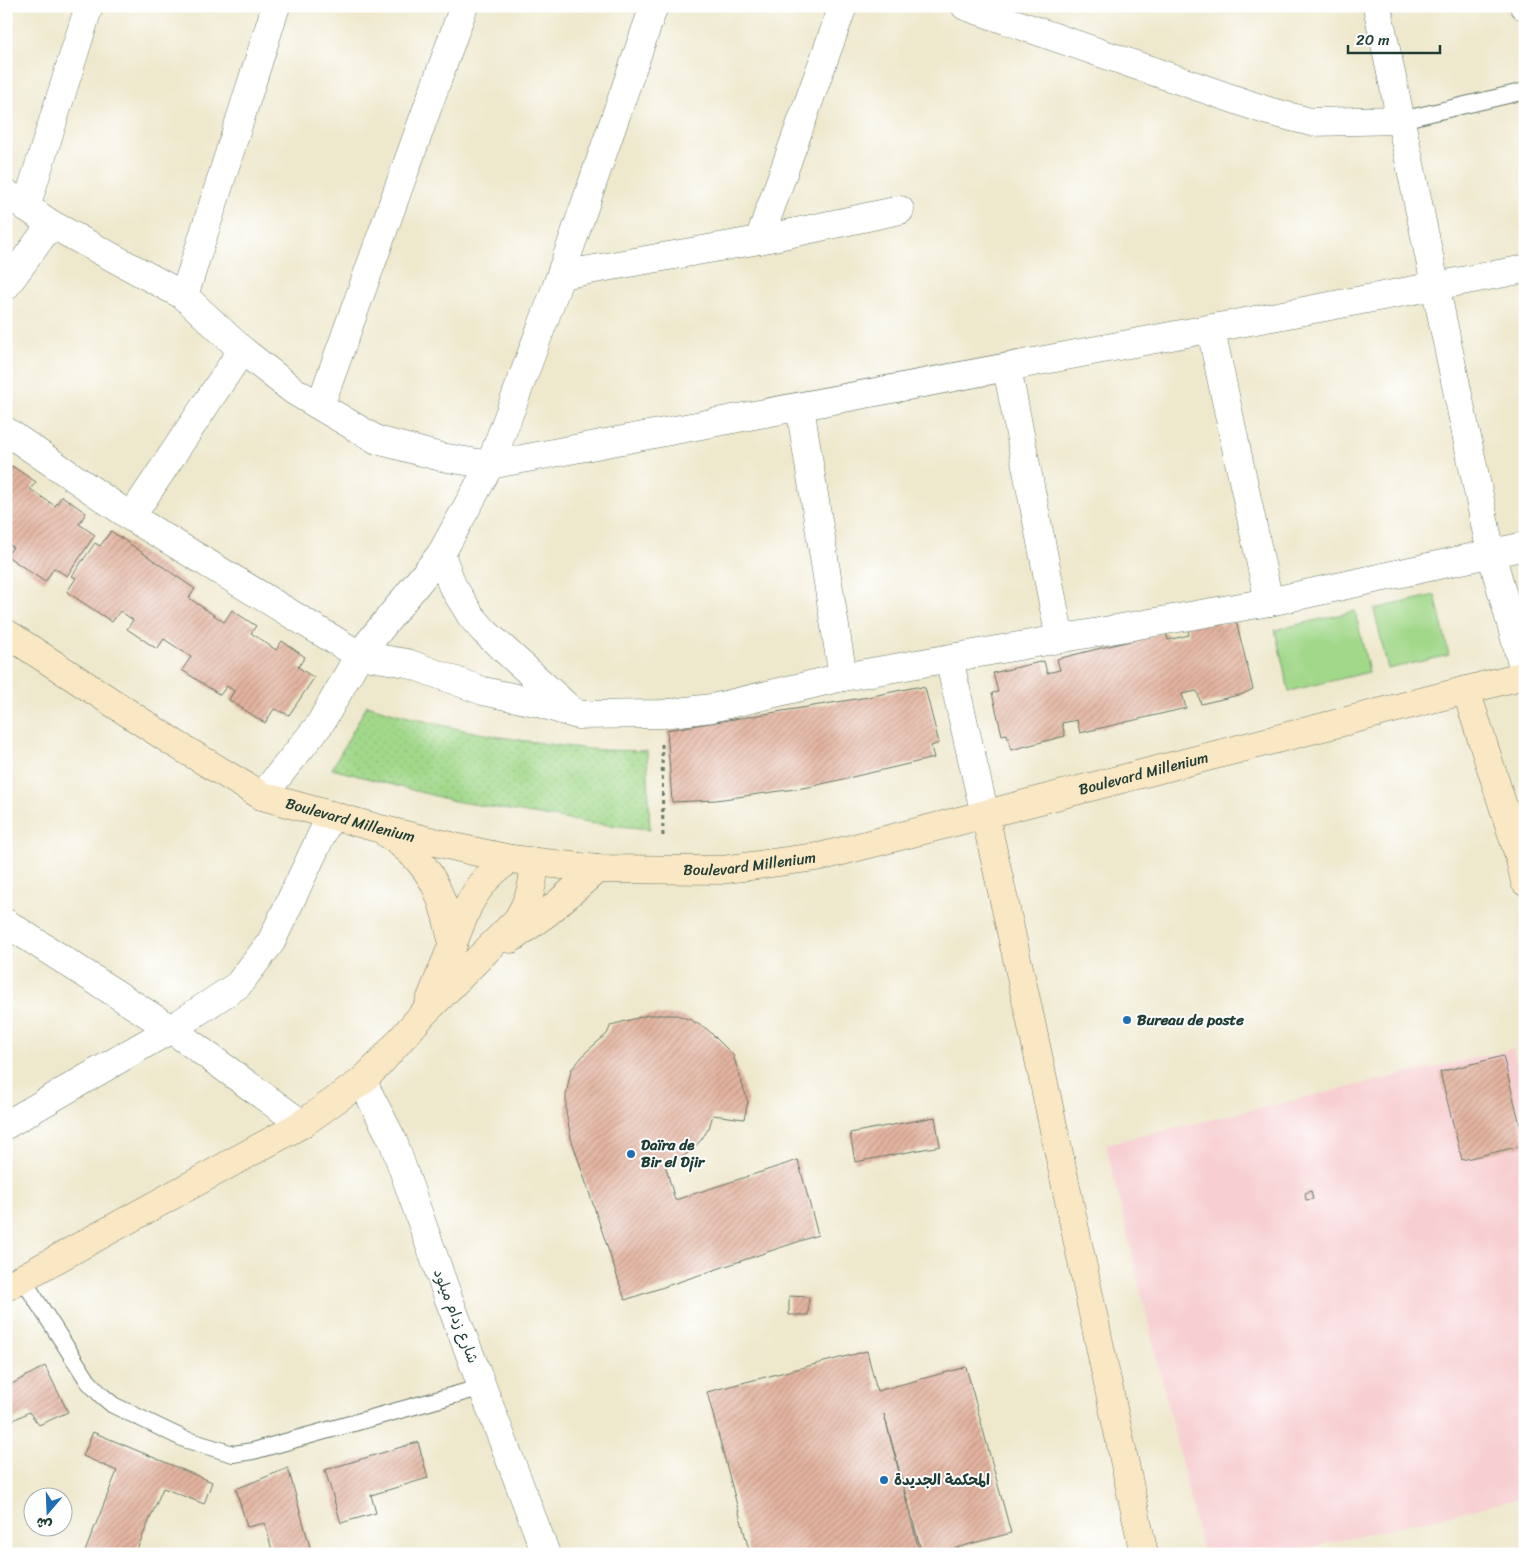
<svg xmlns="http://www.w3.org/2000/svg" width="1531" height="1560" font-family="Sriracha,'Playpen Sans Arabic',sans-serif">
<defs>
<pattern id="garden-dots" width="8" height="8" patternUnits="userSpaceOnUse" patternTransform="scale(1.25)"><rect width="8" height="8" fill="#a2d88a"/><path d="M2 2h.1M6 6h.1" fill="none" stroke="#8bba78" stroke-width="1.8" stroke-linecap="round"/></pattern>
<pattern id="building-hatch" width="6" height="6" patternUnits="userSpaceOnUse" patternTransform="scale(1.25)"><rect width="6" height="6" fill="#e4b4a0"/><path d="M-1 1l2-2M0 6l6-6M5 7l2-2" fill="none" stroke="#b89483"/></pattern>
</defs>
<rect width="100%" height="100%" fill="#fff"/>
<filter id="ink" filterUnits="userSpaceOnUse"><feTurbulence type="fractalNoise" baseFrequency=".02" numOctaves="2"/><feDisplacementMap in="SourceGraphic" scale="10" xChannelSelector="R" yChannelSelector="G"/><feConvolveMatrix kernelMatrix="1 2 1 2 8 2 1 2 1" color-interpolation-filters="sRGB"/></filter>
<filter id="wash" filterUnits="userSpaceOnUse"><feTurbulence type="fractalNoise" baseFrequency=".0096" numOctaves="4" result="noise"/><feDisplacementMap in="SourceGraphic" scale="20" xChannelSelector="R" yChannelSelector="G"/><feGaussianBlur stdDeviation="1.12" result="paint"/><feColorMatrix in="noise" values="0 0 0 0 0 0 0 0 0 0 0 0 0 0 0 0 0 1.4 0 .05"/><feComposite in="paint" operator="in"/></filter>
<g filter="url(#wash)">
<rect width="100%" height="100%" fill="#eee8cc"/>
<path fill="#f7cfd2" d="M1513 1049 1525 1097V1497L1281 1554H1203L1106 1144Z"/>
<g fill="#a2d88a" stroke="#608a5f">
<path d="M1435 595 1449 655 1388 669 1374 609Z"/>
<path d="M1355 611 1369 672 1289 691 1275 630Z"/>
</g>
<path fill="url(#garden-dots)" stroke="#608a5f" d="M367 705C436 727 509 740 581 748 603 751 625 750 647 751L650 829 588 823 454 801 332 769Z"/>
<g id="blocks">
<g fill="url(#building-hatch)">
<path d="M12 466 36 482 30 489 55 506 62 496 86 513 79 524 95 535 67 576 54 568 45 582 7 556 13 547 6 543V475Z"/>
<path d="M111 531 195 589 189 598 224 622 232 610 256 626 251 633 276 650 282 641 305 657 298 667 314 678 289 715 274 709 265 723 229 700 234 691 227 686 220 695 182 670 191 657 164 639 157 649 127 629 133 620 120 611 112 622 67 592 76 578 72 576 95 543 100 546Z"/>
<path d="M1218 619 1219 625 1236 621 1253 689 1243 694 1201 704 1197 691 1182 694 1186 708 1080 733 1077 720 1062 723 1065 736 1011 750 1007 734 1002 735 992 693 998 692 993 673 1044 661 1047 673 1060 670 1057 659 1166 632 1168 640 1189 635 1187 626Z"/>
<path d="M916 687 925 688 939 743 931 746 934 758 809 787 716 800 672 802 667 730 868 697Z"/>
<path d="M648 1015H677L691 1020 707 1029 733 1055 748 1102 744 1119 713 1115 709 1128 701 1140 692 1150 681 1158 665 1164 675 1200 798 1160 818 1235 625 1300 571 1138 566 1112V1095L571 1070 587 1051 607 1034 611 1025Z"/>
<path d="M1503 1056 1525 1145 1462 1160 1440 1072Z"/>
<path d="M935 1117 940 1146 855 1162 850 1133Z"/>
<path d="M1311 1191 1313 1199 1306 1200 1305 1193Z"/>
<path d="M789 1296 809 1297 808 1315H789Z"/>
<path d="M867 1351 877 1391 966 1367 1011 1533 933 1554H922L884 1414 920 1554H750L707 1392Z"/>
<path d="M45 1366 68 1412 39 1425 29 1412 6 1424V1387Z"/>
<path d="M93 1432 212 1482 204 1504 163 1488 135 1554H84L117 1471 83 1456Z"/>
<path d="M418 1442 428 1478 371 1495 376 1513 341 1523 325 1470Z"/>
<path d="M288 1468 312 1554H273L265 1523 247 1527 236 1489Z"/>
</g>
</g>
</g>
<g filter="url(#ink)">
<use href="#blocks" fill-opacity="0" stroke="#677969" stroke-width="1"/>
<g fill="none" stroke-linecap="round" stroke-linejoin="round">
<g stroke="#677969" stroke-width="18">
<g id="lane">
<path d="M1401 120 1525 91"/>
<path d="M22 1278 88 1381 101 1395 113 1405 184 1439 233 1454 253 1451 483 1387"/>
</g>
</g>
<g stroke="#677969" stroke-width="29">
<g id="street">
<path d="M965 6 1268 111 1311 122 1401 120"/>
<path d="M1377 6 1491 553 1525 674"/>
<path d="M1524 6H1525"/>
<path d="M6 193 51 224 184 296 242 350 294 391 377 440 441 457 490 465 1525 269"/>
<path d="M26 207 89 6"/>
<path d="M759 240 843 6"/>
<path d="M561 275 759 240 900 210"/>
<path d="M6 286 51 224"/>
<path d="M184 296 276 6"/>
<path d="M1211 330 1269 602"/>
<path d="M1007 368 1060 639"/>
<path d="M320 406 464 6"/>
<path d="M800 407 843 677"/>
<path d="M6 431 131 517 359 655 407 663 483 691 535 702 577 715 662 714 712 708 843 677 1269 602 1525 546"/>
<path d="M131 517 242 350"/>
<path d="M441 554 452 585 471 616 484 631 571 710"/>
<path d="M949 659 985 815"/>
<path d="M262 796 320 724 359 655 441 554 490 465 556 288 654 6"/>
<path d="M6 923 171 1029 302 1124"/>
<path d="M362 1081 393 1141 448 1297 546 1554"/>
<path d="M6 1125 171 1029 238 985 271 942 331 815"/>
</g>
</g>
<g stroke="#677969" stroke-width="29">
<g id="secondary">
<path id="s1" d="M6 633 174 743 262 796 377 828 468 850 511 859 597 869 721 870 823 856 1525 675"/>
<path d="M1466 690 1519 856 1525 882"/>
<path d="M985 815 1031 1022 1144 1554"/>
<path d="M387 834C433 864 442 893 453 945"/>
<path d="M511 939 547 913 597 869"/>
<path d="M429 1003 468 906C479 885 491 872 511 859"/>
<path d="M6 1287 302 1124 362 1081 381 1062 424 1013 517 920C529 901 534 884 534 862"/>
</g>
</g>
<path stroke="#677969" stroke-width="3" stroke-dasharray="4 4" stroke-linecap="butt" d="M662 744 663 840"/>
<use href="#lane" stroke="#fff" stroke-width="16"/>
<use href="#street" stroke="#fff" stroke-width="28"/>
<use href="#secondary" stroke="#fae7c3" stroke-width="28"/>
</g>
</g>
<g fill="#1f6fb2" stroke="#fff" stroke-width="2">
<circle cx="1127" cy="1020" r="5"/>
<circle cx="631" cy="1154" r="5"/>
<circle cx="884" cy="1480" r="5"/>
</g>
<g text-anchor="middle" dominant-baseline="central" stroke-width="4" stroke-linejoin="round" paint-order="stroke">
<g font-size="15" fill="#1f3d34" stroke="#fff">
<text stroke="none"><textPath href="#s1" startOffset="1205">Boulevard Millenium</textPath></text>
<text stroke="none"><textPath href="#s1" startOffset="395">Boulevard Millenium</textPath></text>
<text stroke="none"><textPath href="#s1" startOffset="800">Boulevard Millenium</textPath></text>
<text transform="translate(456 1316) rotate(69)">شارع زدام ميلود</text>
</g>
<g font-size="15" font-weight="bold" fill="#1f3d34" stroke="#fff" text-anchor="start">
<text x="1137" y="1020">Bureau de poste</text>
<text x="641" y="1145">Daïra de<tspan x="641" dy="17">Bir el Djir</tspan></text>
<text x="894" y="1480">المحكمة الجديدة</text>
</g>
</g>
<rect width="1531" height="1560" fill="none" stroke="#fff" stroke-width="25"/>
<g transform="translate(48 1512) rotate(199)"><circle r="24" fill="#ffffff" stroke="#a5b1ae"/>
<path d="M0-4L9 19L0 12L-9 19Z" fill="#1f6fb2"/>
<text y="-8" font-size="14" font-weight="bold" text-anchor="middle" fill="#1f3d34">ش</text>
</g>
<path d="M1348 45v8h92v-8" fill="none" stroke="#1f3d34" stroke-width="2.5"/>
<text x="1356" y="45" font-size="15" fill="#1f3d34" stroke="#ffffff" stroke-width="4" paint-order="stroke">20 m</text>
</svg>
